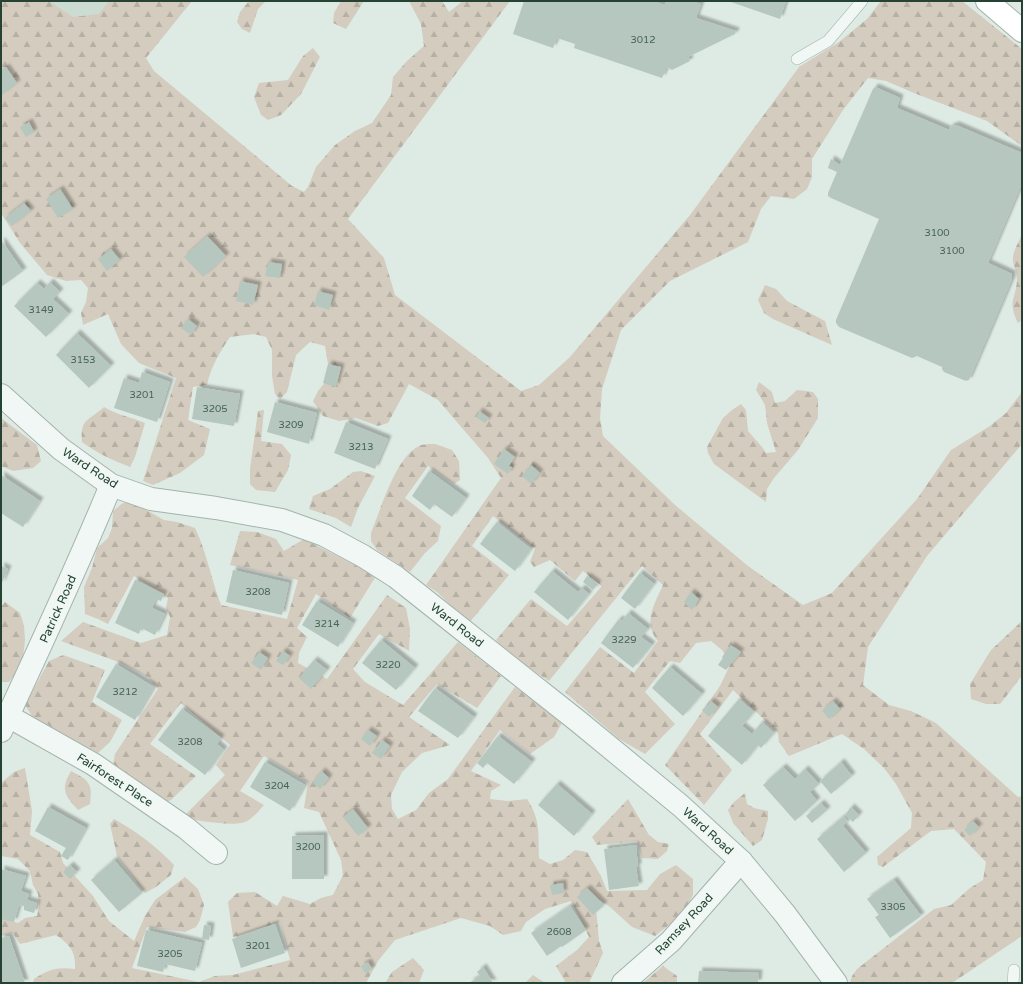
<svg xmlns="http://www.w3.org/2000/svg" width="1023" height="984" font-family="'Varela Round',sans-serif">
<defs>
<pattern id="forest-firs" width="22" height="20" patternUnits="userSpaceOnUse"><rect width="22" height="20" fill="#d4ccbe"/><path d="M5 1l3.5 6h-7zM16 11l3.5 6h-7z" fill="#b6b0a4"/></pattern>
<filter id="shadow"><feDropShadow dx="3.5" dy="-3.5" stdDeviation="1" flood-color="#0004"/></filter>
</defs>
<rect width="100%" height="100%" fill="#deeae4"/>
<path fill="#ccdcd3" d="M39 1H129L89 46Z"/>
<g fill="url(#forest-firs)">
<path d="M1 1H49L73 17 99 14 109 1H192L146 58 154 71 292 186 304 192 308 187 316 167 335 145 355 131 372 123 391 95 393 77 407 61 424 46 421 24 409 1H442L449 12 463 1H510L348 219 384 258 395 295 521 391 539 385 570 357 690 215 799 67 839 42 867 19 881 1H962L1022 49V146L987 121 914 93 886 81 868 78 843 110 812 159V177L807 189 794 199 771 196 761 209 748 242 670 281 621 330 602 389 600 418 603 436 675 505 748 566 803 605 832 593 917 499 951 450 990 426 1006 413 1022 392V444L927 556 868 647 863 685 889 705 911 711 936 723 1018 797 1022 796V936L952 983H850L852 976 857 969 934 909 951 905 970 888 983 880 986 862 954 829 931 831 883 867 878 865 877 857 911 828 912 813 896 784 884 768 864 749 842 734 789 756 779 742 778 733 733 690 700 734 732 770 704 805 665 765 720 686 731 663 722 650 711 641 696 643 680 663 670 661 645 692 675 724 645 754 619 739 565 692 600 647 634 673 658 641C642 623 655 603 663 585L642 566 549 681 507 653 496 640 531 599 567 626 602 586 583 571 575 581 550 560 534 567 530 562 535 549 493 516 472 546 509 575 469 623 437 592 426 585 501 478 488 458 438 400 409 384 388 423 378 426 356 418 339 421 323 416 313 401 318 391 330 376 325 346 310 342 296 355 287 392 280 399 275 394 272 376V350L266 337 254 334 230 337C220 352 211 366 207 385L193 387 188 420 210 429 204 455 180 473 153 485 143 481 176 378 139 363 121 344 108 314 83 325 81 313 86 302 88 288 81 280 66 281 47 275 20 243 1 213Z"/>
<path d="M249 1H266L258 9 250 33 242 29 237 22 240 12Z"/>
<path d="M341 1H364L346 29 333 23 334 13Z"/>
<path d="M313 48 320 57 301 94 281 115 268 120 261 115 254 97 259 83 288 80 303 56Z"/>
<path d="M1022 234V320L1018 323C1007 300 1016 300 1017 280 1017 272 1014 267 1013 261 1012 252 1019 242 1022 234Z"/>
<path d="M765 285 776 289 787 301 825 321 832 345 773 319 764 313 758 300Z"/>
<path d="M759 382 772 392 775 403 785 401 797 390 813 392 818 399V418L798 450 774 478 767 489 766 502 714 464 708 453 707 447 723 418 732 410 741 404 746 410 748 431 762 447 766 453 776 452 767 423 765 405 756 390Z"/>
<path d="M104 407C117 415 131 417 145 423L135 457 130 467C112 460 97 453 82 442 80 418 89 421 104 407Z"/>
<path d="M264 410 261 441 282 444 291 455 288 470 275 492 256 490 250 484V469L258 411Z"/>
<path d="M1 418 37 445 41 461 33 468 13 471 1 466Z"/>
<path d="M435 444 452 450 459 461 460 480 454 484 428 466 405 498 441 526 438 541 425 553 410 572 377 550 371 541V533C381 509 395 458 419 446 423 444 430 444 435 444Z"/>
<path d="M361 471 375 476 358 508 351 527 336 518 309 509 313 496 330 489 353 472Z"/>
<path d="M123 503H134L164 520 177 522 195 528C207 553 211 579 221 605L287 619 298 580 230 565 240 531 257 532 276 539 284 551 304 539 376 576 350 618 316 594 297 628 307 637 299 653 298 663 327 679 387 595 406 608 410 629 409 651 379 634 353 669 365 682 403 705 458 642 501 676 477 708 437 684 409 717 450 745 422 753 402 772 391 795 392 809 398 819 416 810 429 793 448 779 515 687 563 721 554 737 530 754 500 730 471 771 501 785 491 791 490 799 508 801 527 799C541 821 538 833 539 858L550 864 563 860 575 850 587 852 601 876 607 891 647 890 660 874 676 865 693 879V895L683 914 655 936 632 927 610 907 600 900 596 908 599 941 603 953 589 983H566L556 966 577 950 589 937 571 901 545 909 526 922 521 931 503 935 490 926 461 918 395 940 378 961 366 983H33L34 979C49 969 58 967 75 969 76 951 70 945 56 935L20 944 13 933 1 936V918L18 923 25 918 37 916 39 906 38 894 33 885 30 871 18 859 1 856V783L14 772 25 768 32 811 30 835 60 852 63 863 93 896 109 921 134 941 145 916 155 900 185 877 198 889 204 905 200 920 196 927 185 932 147 927 132 968 199 982 215 976 233 975 290 960 280 922 233 937 228 902 237 893 255 892 277 906 283 896 310 904 321 898 333 895 343 875 341 860 319 812 304 808 308 782 264 756 240 791 264 805C259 810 253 819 245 822 232 827 197 820 182 818L225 775 216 765 230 745 181 703 150 744 196 776 171 800 164 803 113 766 115 754 158 689 148 677 121 663 61 641 83 622 141 643 167 635 170 617 166 608 168 598 134 576 108 624 98 619 85 614 84 587 92 568 97 548 108 538 112 528 113 511Z"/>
<path d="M5 602 20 613 24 626 25 640 22 665 9 682H1V607Z"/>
<path d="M1022 621V676C1014 685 1008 695 1000 704H986L971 699 970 684 991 650Z"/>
<path d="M63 655 105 670 92 702 122 720 110 742 98 753 32 716 25 705 49 661Z"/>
<path d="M71 771C89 780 93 784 90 804L78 810C65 795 60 790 71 771Z"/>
<path d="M745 793 747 804 754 808 768 811V819L762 840 753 846 733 823 728 810 734 802Z"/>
<path d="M628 799 649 835 658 842 669 844 667 851 658 859 642 858 637 841 597 845 592 837Z"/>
<path d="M114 819C139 833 154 845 174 865L171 875 156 887 145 893 117 856 110 824Z"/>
<path d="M413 958 424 970 419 983H385L392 972Z"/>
<path d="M663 966 677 976V983H643Z"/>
<path d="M533 975 545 983H525Z"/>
</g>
<g fill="#b5c7be" filter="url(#shadow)">
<path d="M524 1H653L665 5 666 1H691L701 4 696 18 736 31 735 34 688 57 690 61 672 70 667 67 662 78 574 48 575 44 557 38 553 48 513 34Z"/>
<path d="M728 1H786L780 19Z"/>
<path d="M6 67 17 83 2 95 1 71Z"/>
<path d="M875 87 900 98 897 108 949 130 950 127 956 125 1022 153V183L988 263 1012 274V279L969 380 966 381 944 372 942 369V367L917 356 912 358 839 327 836 323V320L879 219 831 198 828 196V193L837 172 828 168 831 159 840 165 873 89Z"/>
<path d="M29 122 34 132 26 137 20 127Z"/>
<path d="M60 189 73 209 58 218 46 199Z"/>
<path d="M24 203 31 211 12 226 5 218Z"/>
<path d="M207 236 226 256 203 277 184 257Z"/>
<path d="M1 240 23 271 1 287Z"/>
<path d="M111 249 120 260 107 271 98 259Z"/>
<path d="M268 262 282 264 280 278 265 276Z"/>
<path d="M240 281 258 285 253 305 236 301Z"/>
<path d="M50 282 60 292 53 299 69 314 46 337 14 306 37 283 44 289Z"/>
<path d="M318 291 333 295 329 310 314 305Z"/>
<path d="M188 319 197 326 191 335 181 328Z"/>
<path d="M77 333 111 366 89 388 56 355Z"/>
<path d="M328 364 341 367 336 387 323 383Z"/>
<path d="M142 372 170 382 157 422 114 408 124 378 139 383Z"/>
<path d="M197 387 240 394 234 426 192 419Z"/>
<path d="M275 402 317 413 309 444 267 432Z"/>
<path d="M479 411 489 418 485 423 476 417Z"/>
<path d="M346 422 388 439 375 469 334 453Z"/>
<path d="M504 449 515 457 509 466 512 467 508 474 494 464Z"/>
<path d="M531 465 540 473 531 484 522 476Z"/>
<path d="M429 471 466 498 452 517 434 504 430 510 412 496Z"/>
<path d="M1 475 40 501 23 527 1 513Z"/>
<path d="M497 522 531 549 515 571 480 544Z"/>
<path d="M1 566 8 569 1 585Z"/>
<path d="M233 570 289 583 282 615 226 602Z"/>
<path d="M552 571 578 592 582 588 589 594 568 620 534 592Z"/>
<path d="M640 573 654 584 635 609 621 598Z"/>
<path d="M587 576 598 584 593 590 583 582Z"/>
<path d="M135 580 164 594 161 601 156 599 152 608 165 614 155 635 141 628 139 634 115 623Z"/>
<path d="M691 592 699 599 692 610 684 602Z"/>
<path d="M317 601 353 623 338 647 302 625Z"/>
<path d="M628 613 648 629 641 637 652 645 633 668 601 643 619 619 622 621Z"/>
<path d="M381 640 415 668 396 690 362 663Z"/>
<path d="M731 645 741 652 726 670 718 665 723 658 722 657Z"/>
<path d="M283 651 290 656 283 665 276 661Z"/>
<path d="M259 652 268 658 261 670 251 663Z"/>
<path d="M314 660 327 670 311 689 299 678Z"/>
<path d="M116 664 154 687 135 720 96 697Z"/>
<path d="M670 667 702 694 683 716 652 688Z"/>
<path d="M435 688 474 717 458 738 418 711Z"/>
<path d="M739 699 754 712 742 726 752 734 762 722 774 733 761 748 758 745 742 765 708 736Z"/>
<path d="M711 701 718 707 709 717 702 710Z"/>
<path d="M833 701 840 709 830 719 822 711Z"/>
<path d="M182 709 221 738 217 744 224 750 205 775 158 740Z"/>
<path d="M368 730 377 736 370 746 361 739Z"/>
<path d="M498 736 532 762 514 784 487 763 483 768 477 763Z"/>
<path d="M382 740 390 746 381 759 372 753Z"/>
<path d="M265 762 305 785 290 811 250 787Z"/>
<path d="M841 762 852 776 831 794 820 781Z"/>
<path d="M783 767 795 779 805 769 819 784 810 792 817 801 795 821 763 785Z"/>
<path d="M322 771 329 778 320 789 312 782Z"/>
<path d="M557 784 592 814 574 836 538 805Z"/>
<path d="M821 803 827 810 812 823 806 816Z"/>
<path d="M48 807 86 828 68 860 61 856 66 848 35 831Z"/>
<path d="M851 807 859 815 853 822 845 815Z"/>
<path d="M353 809 368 828 358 836 343 817Z"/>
<path d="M844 816 848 821 843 826 866 853 844 872 817 839Z"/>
<path d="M973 821 979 827 970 836 964 830Z"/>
<path d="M324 835V879H292V836Z"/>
<path d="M636 845 638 867H636L639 886 609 890 604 849Z"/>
<path d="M114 860 142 893 119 912 91 880Z"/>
<path d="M70 865 77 872 70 879 63 872Z"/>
<path d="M1 869 26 876 21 891 29 894 27 900 37 903 34 913 24 910V906L19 905 14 922 1 919Z"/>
<path d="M894 880 921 916 890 938 875 917 879 915 867 899Z"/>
<path d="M563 883 564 893 552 895 550 885Z"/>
<path d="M587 888 604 905 593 915 577 897Z"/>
<path d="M570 906 586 930 562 947 561 946 547 956 531 933Z"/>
<path d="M275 924 285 953 241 968 232 939Z"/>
<path d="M204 925 211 926 209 940 202 939Z"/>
<path d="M146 930 202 943 195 971 165 964 163 972 137 966Z"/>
<path d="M9 936 25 983H1V938Z"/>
<path d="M368 962 372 969 365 973 361 966Z"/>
<path d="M483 967 493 983H469L480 976 477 972Z"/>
<path d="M699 971 759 973 758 983H698Z"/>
</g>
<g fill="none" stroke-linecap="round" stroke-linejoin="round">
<g stroke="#a3b4ac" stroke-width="12">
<g id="service">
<path d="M797 59 828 41 862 1"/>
<path d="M1013 983 1014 970"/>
</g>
</g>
<g stroke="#a3b4ac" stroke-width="24">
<g id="minor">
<path d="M1 395 61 449 111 485 151 499 216 508 282 520 324 535 363 556 396 577 579 722 681 806 741 861 785 914 836 983"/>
<path d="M8 716 93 764 186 828 216 853"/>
<path d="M1 731C39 649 77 568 111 485"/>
<path d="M623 983 671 941 741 861"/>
</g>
</g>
<g stroke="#a3b4ac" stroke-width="24">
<path id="secondary" d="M987 1 1022 31"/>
</g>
<use href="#service" stroke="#f1f7f4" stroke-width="11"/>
<use href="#minor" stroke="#f1f7f4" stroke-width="22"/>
<use href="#secondary" stroke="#fff" stroke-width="22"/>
</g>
<g text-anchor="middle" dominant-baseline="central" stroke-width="4" stroke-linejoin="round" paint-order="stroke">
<g font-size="10" fill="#496356">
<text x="643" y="40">3012</text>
<text x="937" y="233">3100</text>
<text x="952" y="251">3100</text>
<text x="41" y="310">3149</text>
<text x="83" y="360">3153</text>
<text x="142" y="395">3201</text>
<text x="215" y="409">3205</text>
<text x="291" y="425">3209</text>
<text x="361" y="447">3213</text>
<text x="258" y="592">3208</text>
<text x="327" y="624">3214</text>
<text x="624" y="640">3229</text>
<text x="388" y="665">3220</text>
<text x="125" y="692">3212</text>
<text x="190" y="742">3208</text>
<text x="277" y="786">3204</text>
<text x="308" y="847">3200</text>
<text x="893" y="907">3305</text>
<text x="559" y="932">2608</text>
<text x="258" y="946">3201</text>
<text x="170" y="954">3205</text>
</g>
<g font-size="12" fill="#254234" stroke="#eef7f2">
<text transform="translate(90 468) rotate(33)">Ward Road</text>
<text transform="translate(58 609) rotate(-66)">Patrick Road</text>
<text transform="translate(457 625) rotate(38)">Ward Road</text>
<text transform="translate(115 780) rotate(33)">Fairforest Place</text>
<text transform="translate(708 831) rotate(42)">Ward Road</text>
<text transform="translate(684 924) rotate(-47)">Ramsey Road</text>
</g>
</g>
<rect width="1023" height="984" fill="none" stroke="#254234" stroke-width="4"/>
</svg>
